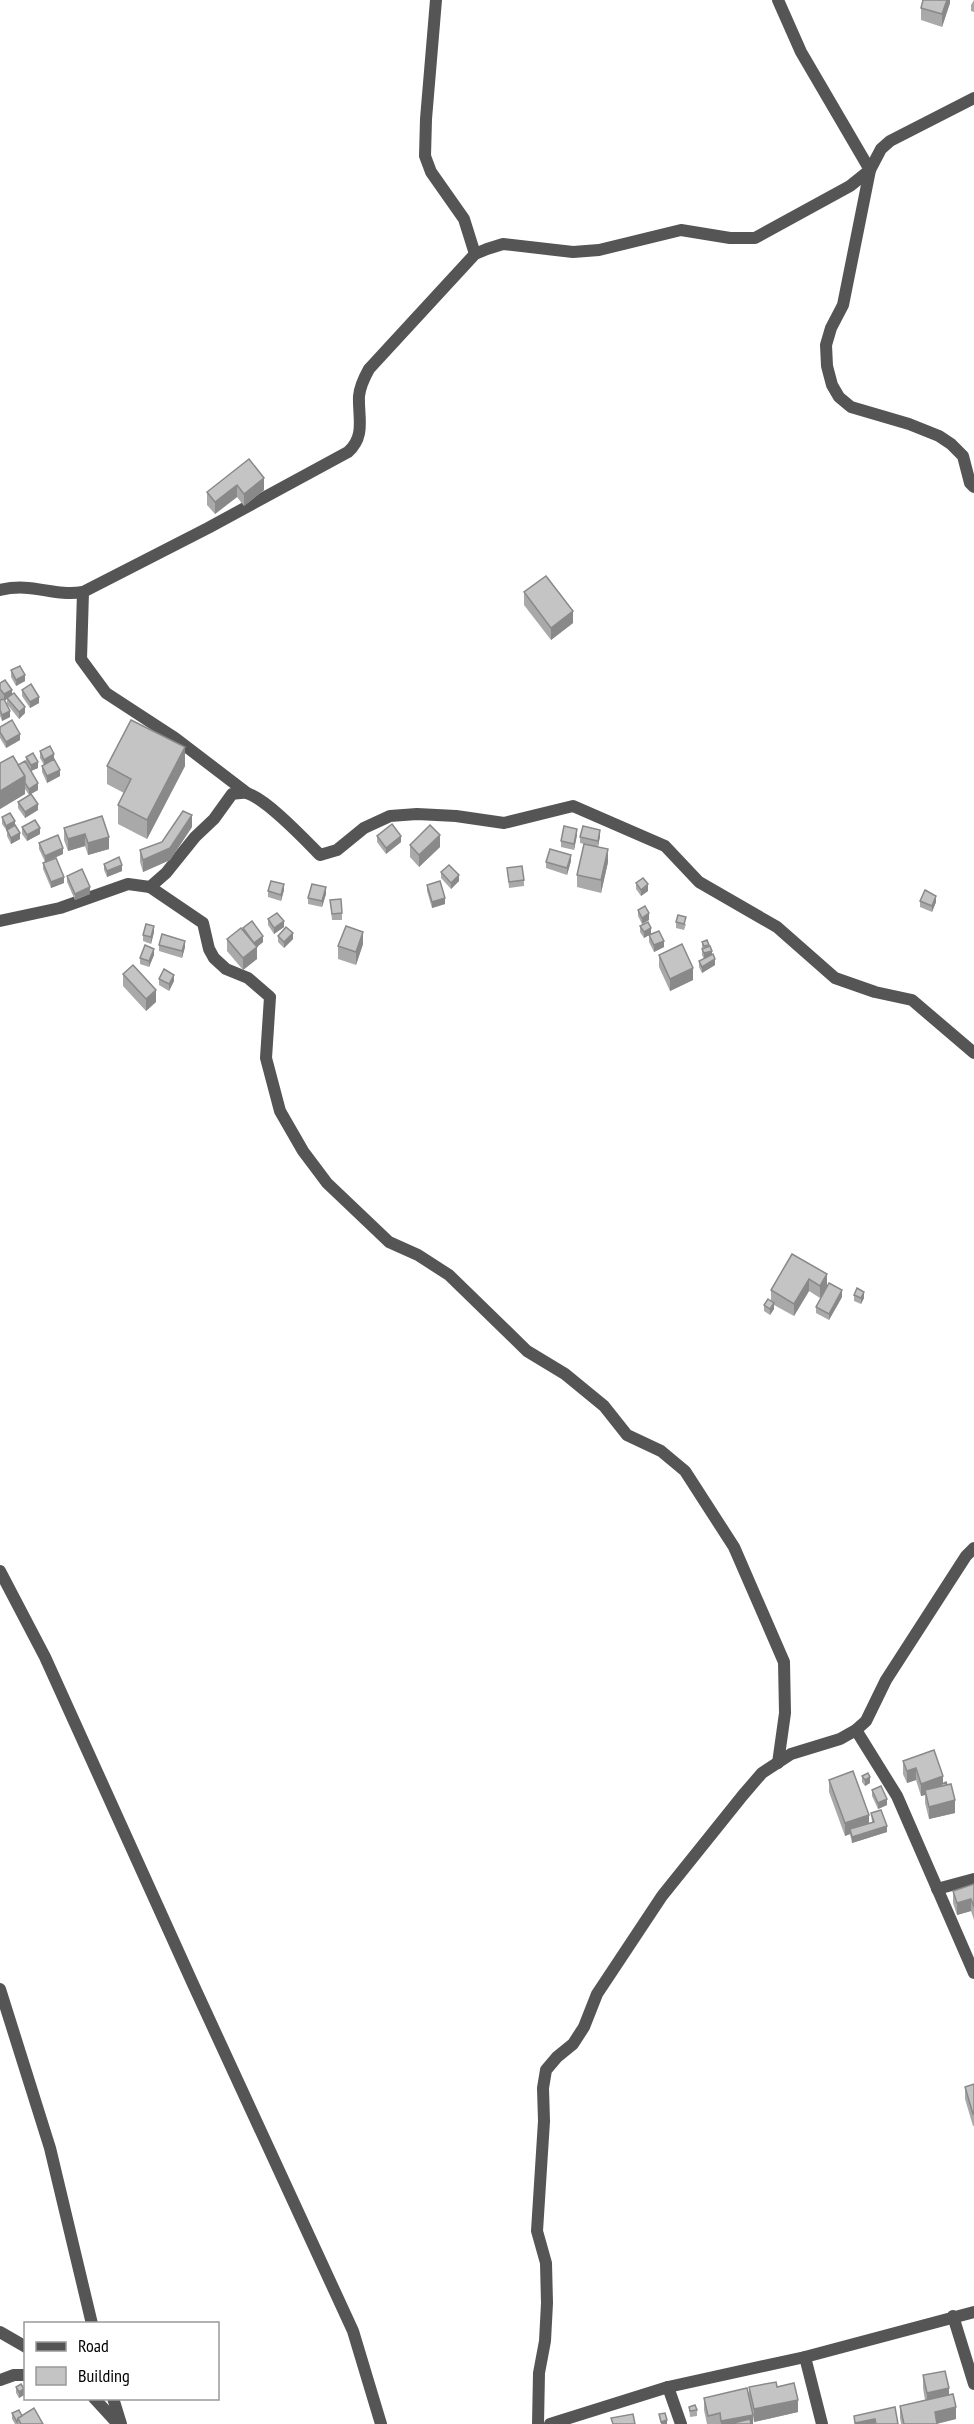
<svg xmlns="http://www.w3.org/2000/svg" width="974" height="2424" font-family="'PT Sans Narrow',sans-serif">
<rect width="100%" height="100%" fill="#fff"/>
<g fill="none" stroke-linecap="round" stroke-linejoin="round">
<g stroke="#555" stroke-width="12">
<path d="M436 0 426 119 425 156 431 172 464 219 475 254"/>
<path d="M778 0 801 52 870 170 843 305 831 328 826 345 827 366 832 385 839 397 851 407 909 424 939 436 951 444 963 456 970 483 974 487"/>
<path d="M0 590C33 582 53 597 83 592L208 528 348 452C366 436 358 417 359 396 360 386 364 378 369 369L475 254 487 249 503 244 573 252 599 250 681 230 730 238H755L850 186 870 170 881 149 890 141 974 98"/>
<path d="M83 592 81 659 106 693 175 738 247 793"/>
<path d="M150 887 203 923 209 949 214 958 226 969 248 978 270 997 266 1058 280 1111 303 1151 327 1183 389 1242 418 1255 449 1275 527 1351 565 1374 604 1406 627 1435 661 1451 685 1471 734 1547 784 1662 785 1713 778 1763"/>
<path d="M0 921 60 908 128 884 150 887 166 873 195 837 214 819 232 794C236 794 242 792 246 793 266 798 305 840 320 855L337 850 364 828 390 816 417 814 456 816 504 823 573 806 665 846 699 882 777 927 835 978 875 992 912 1000 974 1053"/>
<path d="M0 1571 45 1657 193 1984 353 2331 381 2424"/>
<path d="M856 1730 897 1796 974 1973"/>
<path d="M937 1889 974 1879"/>
<path d="M0 1989 50 2148 92 2324"/>
<path d="M953 2316 974 2384"/>
<path d="M0 2332 26 2347"/>
<path d="M805 2357 822 2424"/>
<path d="M0 2380 14 2375H26"/>
<path d="M668 2387 681 2424"/>
<path d="M94 2398 118 2424"/>
<path d="M113 2398 121 2424"/>
<path d="M538 2424 539 2373 545 2341 547 2303 546 2263 537 2231 544 2121 543 2088 546 2070 557 2057 573 2044 584 2027 597 1994 662 1896 743 1795 762 1773 791 1754 840 1739 856 1730 866 1721 886 1680 966 1556 974 1548"/>
<path d="M550 2424 668 2387 805 2357 974 2312"/>
</g>
</g>
<g fill="#a9a9a9">
<path d="M950 0V3L942 27 921 20V8Z"/>
<path d="M974 0V12L971 11V5Z"/>
<path d="M249 459 264 490 244 506 237 497 215 514 207 505V492Z"/>
<path d="M524 592 573 623 551 640 524 605Z"/>
<path d="M11 670 25 681 16 686 11 677Z"/>
<path d="M0 683 12 695 25 713 19 719 7 704V698L4 700 10 717 2 721 0 716Z"/>
<path d="M22 690 39 703 30 708 22 696Z"/>
<path d="M0 727 20 740 6 748 0 738Z"/>
<path d="M40 751 54 759 60 776 47 783 42 772V766L44 765 40 758Z"/>
<path d="M26 757 38 768 31 771 38 790 29 795 25 789V794L0 809V763L18 765 26 763Z"/>
<path d="M107 766H185L147 839 118 824V805L124 793 107 784Z"/>
<path d="M18 802 38 810 25 818 18 808Z"/>
<path d="M102 816 109 849 88 855 85 846 68 851 64 840V828Z"/>
<path d="M2 817 15 825 20 839 11 844 7 836V831L2 824Z"/>
<path d="M22 827 40 834 27 841 22 834Z"/>
<path d="M192 827 170 860 143 872 140 862V850L162 842Z"/>
<path d="M577 835 574 850 561 847V841Z"/>
<path d="M377 836 401 842 386 854 377 842Z"/>
<path d="M600 836 598 847 608 862 601 893 577 887V875L584 844 580 843V837Z"/>
<path d="M39 843 63 854 45 862 39 849Z"/>
<path d="M410 845 440 847 419 867 410 857Z"/>
<path d="M571 861 567 875 546 868V862Z"/>
<path d="M43 863 64 883 51 888 43 869Z"/>
<path d="M104 864 122 871 107 877 104 870Z"/>
<path d="M507 868 524 880V886L509 888Z"/>
<path d="M441 872 459 881 451 889 441 878Z"/>
<path d="M67 876 90 894 75 900 67 882Z"/>
<path d="M636 883 648 891 641 896 636 889Z"/>
<path d="M427 885 445 904 432 908 427 891Z"/>
<path d="M284 890 281 901 268 897V891Z"/>
<path d="M326 894 322 907 308 904V898Z"/>
<path d="M330 900 342 913V920H332Z"/>
<path d="M920 901 936 902 932 912 920 907Z"/>
<path d="M638 910 649 920 642 924 638 916Z"/>
<path d="M268 919 284 927 274 934 268 925Z"/>
<path d="M676 922 686 924 684 930 676 928Z"/>
<path d="M640 926 651 934 644 938 640 932Z"/>
<path d="M243 928 263 942 257 947V959L243 970 227 951V939L243 930Z"/>
<path d="M154 932 151 944 143 941V935Z"/>
<path d="M649 935 664 947 654 952 649 942Z"/>
<path d="M278 936 293 939 284 948 278 942Z"/>
<path d="M702 942 709 947 715 965 702 973 699 967V961L704 959 702 955Z"/>
<path d="M363 944 356 965 338 959V946Z"/>
<path d="M159 945 185 947 182 958 159 951Z"/>
<path d="M154 955 149 967 140 964V958Z"/>
<path d="M659 955 693 980 670 991 659 967Z"/>
<path d="M123 974 156 1002 146 1011 123 986Z"/>
<path d="M159 979 174 981 169 991 159 985Z"/>
<path d="M792 1254 827 1287 820 1298 809 1291 794 1316 774 1305V1309L770 1315 764 1311V1305L771 1300V1290Z"/>
<path d="M854 1295 864 1298 861 1304 854 1301Z"/>
<path d="M842 1297 829 1320 816 1313V1307Z"/>
<path d="M903 1761 943 1784 955 1813 929 1819 925 1803V1795L921 1796 916 1780 907 1783 903 1774Z"/>
<path d="M862 1776 870 1783 865 1786 862 1782Z"/>
<path d="M829 1780 869 1823 872 1822 871 1813 887 1832 852 1843 850 1834 845 1836 829 1792Z"/>
<path d="M872 1790 887 1805 878 1809 872 1796Z"/>
<path d="M974 1884V1920L971 1911 957 1915 953 1903V1891Z"/>
<path d="M974 2084V2126H973L965 2099V2087Z"/>
<path d="M923 2375 949 2395 956 2419 937 2424H901L900 2418V2406L925 2400 923 2388Z"/>
<path d="M16 2387 24 2395 19 2398 16 2393Z"/>
<path d="M749 2387H777L798 2412 754 2422 753 2417V2424H707L704 2410V2398H749Z"/>
<path d="M689 2407 697 2410V2416L690 2417Z"/>
<path d="M12 2413 43 2424H15L12 2419Z"/>
</g>
<g fill="#898989">
<path d="M947 0H950V3L942 27V14Z"/>
<path d="M264 478V490L244 506V494Z"/>
<path d="M237 485V497L215 514V502Z"/>
<path d="M573 611V623L551 640V628Z"/>
<path d="M25 675V681L16 686V680Z"/>
<path d="M12 690V696L4 701V694Z"/>
<path d="M39 697V703L30 708V702Z"/>
<path d="M25 707V713L19 719V712Z"/>
<path d="M10 711V717L2 721V715Z"/>
<path d="M20 734V740L6 748V742Z"/>
<path d="M185 747V766L147 839V820Z"/>
<path d="M54 754V760L44 766V760Z"/>
<path d="M38 762V768L31 771V765Z"/>
<path d="M60 770V776L47 783V776Z"/>
<path d="M25 776V794L0 809V791Z"/>
<path d="M38 783V790L29 795V789Z"/>
<path d="M38 804V810L25 818V812Z"/>
<path d="M192 815V827L170 860 143 872V860Z"/>
<path d="M15 821V827L7 830 6 832V826Z"/>
<path d="M40 828V834L27 841V835Z"/>
<path d="M577 829V835L574 850V844Z"/>
<path d="M600 830V836L598 847V841Z"/>
<path d="M20 833V839L11 844V838Z"/>
<path d="M85 834V846L68 851V839Z"/>
<path d="M440 835V847L419 867V855Z"/>
<path d="M401 836V842L386 854V848Z"/>
<path d="M109 837V849L88 855V843Z"/>
<path d="M63 848V854L45 862V856Z"/>
<path d="M608 849V862L601 893V880Z"/>
<path d="M571 855V861L567 875V868Z"/>
<path d="M122 865V871L107 877V871Z"/>
<path d="M459 875V881L451 889V883Z"/>
<path d="M64 877V883L51 888V882Z"/>
<path d="M284 884V890L281 901V895Z"/>
<path d="M648 884V891L641 896V890Z"/>
<path d="M90 887V894L75 900V894Z"/>
<path d="M326 887V894L322 907V901Z"/>
<path d="M936 896V902L932 912V906Z"/>
<path d="M445 898V904L432 908V902Z"/>
<path d="M649 913V920L642 924V918Z"/>
<path d="M284 921V927L274 934V928Z"/>
<path d="M154 926V932L151 944V937Z"/>
<path d="M651 928V934L644 938V932Z"/>
<path d="M363 932V944L356 965V952Z"/>
<path d="M293 933V939L284 948V942Z"/>
<path d="M263 936V942L257 947V959L243 970V958L254 949V943Z"/>
<path d="M185 941V947L182 958V951Z"/>
<path d="M664 941V947L654 952V945Z"/>
<path d="M154 949V955L149 967V961Z"/>
<path d="M712 951V957L704 959V953Z"/>
<path d="M715 959V965L702 973V967Z"/>
<path d="M693 968V980L670 991V979Z"/>
<path d="M174 975V981L169 991V984Z"/>
<path d="M156 990V1002L146 1011V999Z"/>
<path d="M827 1274V1287L820 1298V1286Z"/>
<path d="M809 1279V1291L794 1316V1304Z"/>
<path d="M842 1290V1297L829 1320V1314Z"/>
<path d="M864 1292V1298L861 1304V1298Z"/>
<path d="M774 1303V1309L770 1315V1309Z"/>
<path d="M916 1768V1780L907 1783V1771Z"/>
<path d="M943 1776V1788L940 1789 925 1790V1795L921 1796V1784Z"/>
<path d="M870 1777V1783L865 1786V1780Z"/>
<path d="M887 1799V1805L878 1809V1803Z"/>
<path d="M955 1800V1813L929 1819V1807Z"/>
<path d="M869 1815V1827L850 1829V1834L845 1836V1823Z"/>
<path d="M887 1826V1832L852 1843V1837Z"/>
<path d="M971 1899V1911L957 1915V1903Z"/>
<path d="M949 2388V2400L927 2405V2393Z"/>
<path d="M24 2389V2395L19 2398V2392Z"/>
<path d="M798 2400V2412L754 2422V2409Z"/>
<path d="M956 2407V2419L935 2424V2412Z"/>
<path d="M753 2415V2424H721V2421Z"/>
<path d="M875 2419V2424H855V2423Z"/>
<path d="M667 2420V2424H661V2422Z"/>
</g>
<g fill="#c4c4c4" stroke="#898989" stroke-width="1.5">
<path d="M923 0H947L942 14 921 8Z"/>
<path d="M249 459 264 478 244 494 237 485 215 502 207 492Z"/>
<path d="M546 576 573 611 551 628 524 592Z"/>
<path d="M20 666 25 675 16 680 11 670Z"/>
<path d="M5 680 12 690 4 694 0 689V683Z"/>
<path d="M31 684 39 697 30 702 22 690Z"/>
<path d="M14 693 25 707 19 712 7 698Z"/>
<path d="M4 699 10 711 2 715 0 710V700Z"/>
<path d="M12 720 20 734 6 742 0 732V727Z"/>
<path d="M131 720 185 747 147 820 118 805 131 779 107 766Z"/>
<path d="M50 746 54 754 44 760 40 751Z"/>
<path d="M33 753 38 762 31 765 26 757Z"/>
<path d="M13 756 25 776 0 791V763Z"/>
<path d="M54 759 60 770 47 776 42 766Z"/>
<path d="M25 761 38 783 29 789 25 783V776L18 765Z"/>
<path d="M31 794 38 804 25 812 18 802Z"/>
<path d="M183 811 192 815 170 848 143 860 140 850 162 842Z"/>
<path d="M10 813 15 821 6 826 2 817Z"/>
<path d="M102 816 109 837 88 843 85 834 68 839 64 828Z"/>
<path d="M35 820 40 828 27 835 22 827Z"/>
<path d="M392 824 401 836 386 848 377 836Z"/>
<path d="M15 825 20 833 11 838 7 830Z"/>
<path d="M430 825 440 835 419 855 410 845Z"/>
<path d="M564 826 577 829 574 844 561 841Z"/>
<path d="M583 826 600 830 598 841 580 837Z"/>
<path d="M58 835 63 848 45 856 39 843Z"/>
<path d="M584 844 608 849 601 880 577 875Z"/>
<path d="M550 849 571 855 567 868 546 862Z"/>
<path d="M119 857 122 865 107 871 104 864Z"/>
<path d="M56 858 64 877 51 882 43 863Z"/>
<path d="M449 865 459 875 451 883 441 872Z"/>
<path d="M522 866 524 880 509 882 507 868Z"/>
<path d="M82 869 90 887 75 894 67 876Z"/>
<path d="M643 878 648 884 641 890 636 883Z"/>
<path d="M271 881 284 884 281 895 268 891Z"/>
<path d="M440 881 445 898 432 902 427 885Z"/>
<path d="M312 884 326 887 322 901 308 898Z"/>
<path d="M925 890 936 896 932 906 920 901Z"/>
<path d="M341 899 342 913 332 914 330 900Z"/>
<path d="M645 906 649 913 642 918 638 910Z"/>
<path d="M277 913 284 921 274 928 268 919Z"/>
<path d="M678 915 686 917 684 924 676 922Z"/>
<path d="M252 921 263 936 254 943 243 928Z"/>
<path d="M648 922 651 928 644 932 640 926Z"/>
<path d="M146 924 154 926 151 937 143 935Z"/>
<path d="M346 926 363 932 356 952 338 946Z"/>
<path d="M286 927 293 933 284 942 278 936Z"/>
<path d="M241 928 257 947 243 958 227 939Z"/>
<path d="M659 931 664 941 654 945 649 935Z"/>
<path d="M162 934 185 941 182 951 159 945Z"/>
<path d="M707 940 709 945 704 946 702 942Z"/>
<path d="M682 944 693 968 670 979 659 955Z"/>
<path d="M145 945 154 949 149 961 140 958Z"/>
<path d="M710 946 712 951 704 953 702 949Z"/>
<path d="M713 954 715 959 702 967 699 961Z"/>
<path d="M133 965 156 990 146 999 123 974Z"/>
<path d="M164 969 174 975 169 984 159 979Z"/>
<path d="M792 1254 827 1274 820 1286 809 1279 794 1304 771 1290Z"/>
<path d="M829 1283 842 1290 829 1314 816 1307Z"/>
<path d="M857 1288 864 1292 861 1298 854 1295Z"/>
<path d="M768 1299 774 1303 770 1309 764 1305Z"/>
<path d="M934 1750 943 1776 921 1784 916 1768 907 1771 903 1761Z"/>
<path d="M853 1771 869 1815 845 1823 829 1780Z"/>
<path d="M868 1773 870 1777 865 1780 862 1776Z"/>
<path d="M946 1782 947 1785 940 1787V1785Z"/>
<path d="M951 1784 955 1800 929 1807 925 1790Z"/>
<path d="M881 1786 887 1799 878 1803 872 1790Z"/>
<path d="M881 1810 887 1826 852 1837 850 1829 874 1822 871 1813Z"/>
<path d="M974 1884V1907L971 1899 957 1903 953 1891Z"/>
<path d="M974 2084V2114H973L965 2087Z"/>
<path d="M945 2371 949 2388 927 2393 923 2375Z"/>
<path d="M776 2382 777 2387 794 2383 798 2400 754 2409 749 2387Z"/>
<path d="M21 2384 24 2389 19 2392 16 2387Z"/>
<path d="M747 2388 753 2415 721 2421 720 2413 708 2416 704 2398Z"/>
<path d="M953 2394 956 2407 935 2412 937 2424H904L900 2406Z"/>
<path d="M695 2405 697 2410 690 2411 689 2407Z"/>
<path d="M895 2407 898 2424H876L875 2419 855 2423 854 2416Z"/>
<path d="M34 2408 43 2424H21L18 2418Z"/>
<path d="M19 2410 22 2416 18 2418 17 2422 12 2413Z"/>
<path d="M665 2413 667 2420 661 2422 659 2414Z"/>
<path d="M633 2414 635 2424H613L611 2418Z"/>
<path d="M750 2419 751 2424H729Z"/>
</g>
<rect x="24" y="2322" width="195" height="78" fill="#ffffff" stroke="#999999" stroke-width="1.5"/>
<rect x="36" y="2342" width="30" height="9" fill="#555555" stroke="#999999" stroke-width="1.5"/>
<text x="78" y="2352" font-size="18" fill="#000000">Road</text>
<rect x="36" y="2367" width="30" height="18" fill="#c4c4c4" stroke="#999999" stroke-width="1.5"/>
<text x="78" y="2382" font-size="18" fill="#000000">Building</text>
</svg>
